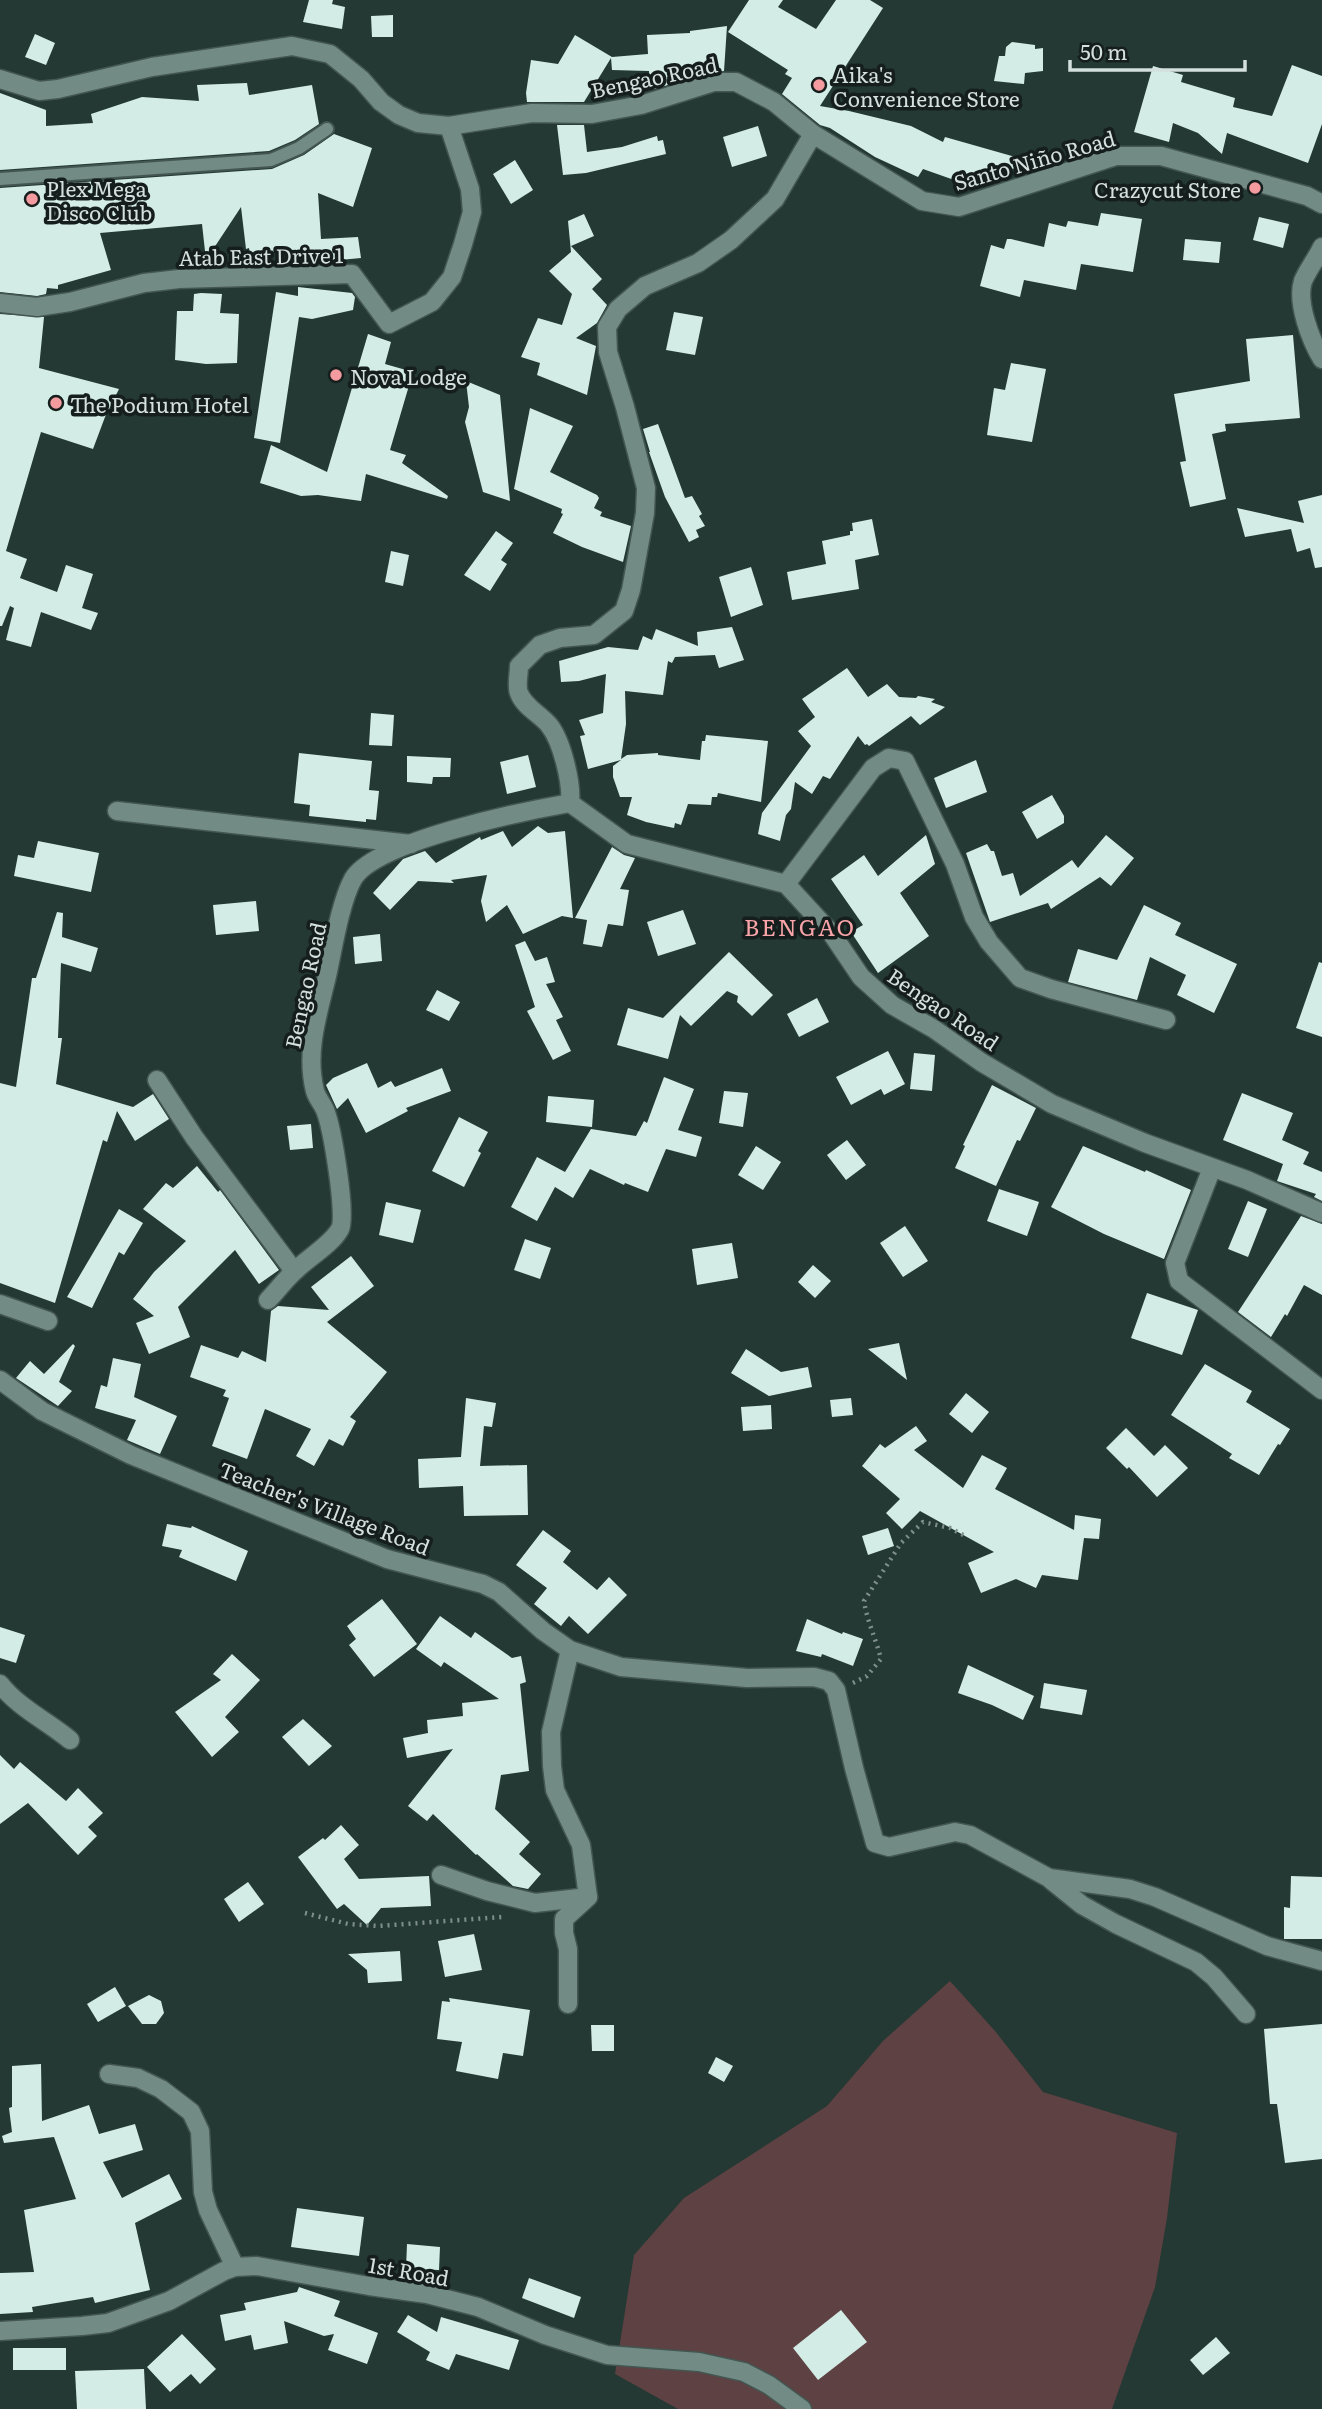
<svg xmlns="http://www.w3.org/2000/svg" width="1322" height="2409" font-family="Literata,serif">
<rect width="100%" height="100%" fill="#243934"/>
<path fill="#5e4142" d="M950 1981 995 2031 1043 2092 1177 2133 1167 2218 1155 2287 1112 2409H678L615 2374 634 2255 684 2198 827 2106 883 2041Z"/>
<g fill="#d3ece6">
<path d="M309 0H333L332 4 345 7 342 29 303 22Z"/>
<path d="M749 0H783L778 7 816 29 836 0H870L883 8 820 106 849 111 911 126 943 142 945 137 1040 164 994 172 993 182 973 186 956 185 957 181 923 169 918 177 875 157 830 128 820 125 782 94 792 78 785 74 788 70 728 32Z"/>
<path d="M393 15V37H372L371 16Z"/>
<path d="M727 26 724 71 687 76 667 77 668 85 650 90 649 71 612 70 611 58 584 102H527L526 93 531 60 558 64 575 35 612 57 648 54 647 35 690 33V31Z"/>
<path d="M35 34 55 43 46 65 25 57Z"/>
<path d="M1012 42 1035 45V49L1043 48V71L1025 73 1024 84 994 81 999 56H1005L1006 47Z"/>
<path d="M1292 65 1322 76V124L1308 163 1227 133 1222 154 1198 133 1173 123 1169 142 1134 132 1153 66 1183 75 1181 82 1235 98 1233 107 1272 116Z"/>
<path d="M247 83 249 95 312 85 319 124 295 140 269 151 0 170V93L46 110V126L93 123 91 114 142 97 199 101 197 85Z"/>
<path d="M557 125H584L587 152 622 147 657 136 658 141 663 140 666 154 586 173 563 175Z"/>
<path d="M758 126 767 156 732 167 723 137Z"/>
<path d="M334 134 372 148 353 207 318 193 321 239 358 237 361 258 297 264 296 250 250 254 249 248 246 249 241 207 206 260 202 224 100 233 111 270 58 285V289L47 288 46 294 37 296 0 292V188L272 169 304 155Z"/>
<path d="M515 160 533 190 511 204 493 174Z"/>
<path d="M1101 213 1142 219 1133 272 1081 264 1076 290 1024 280 1020 297 980 286 991 245 1004 249 1007 239H1011L1044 247 1049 223 1066 227 1068 221 1098 226Z"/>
<path d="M584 214 594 236 571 246 602 279 592 289 607 305 597 323 576 338 596 346 587 395 537 375 540 363 521 357 538 318 562 325 572 294 549 271 571 252 568 221Z"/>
<path d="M1259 217 1289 224 1283 248 1253 240Z"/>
<path d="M1185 239 1221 242 1219 263 1183 260Z"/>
<path d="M298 287 352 293 355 297 353 310 312 319 299 317 280 443 254 438 276 292 298 296Z"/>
<path d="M201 293 222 294 220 313 239 314 237 363 206 364 175 360 177 311H193L194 294Z"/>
<path d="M674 312 703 317 695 355 666 350Z"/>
<path d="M0 314 44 317 39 368 119 389 105 417 93 449 41 432 6 551 27 559 20 578 57 592 66 565 93 574 82 608 98 613 91 630 41 612 31 647 6 640 14 608 10 606 2 626H0Z"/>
<path d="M368 334 391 342 385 364 413 372 390 450 406 455 402 463 448 496 447 499 366 474 361 501 318 495 301 496 260 483 271 445 327 472Z"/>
<path d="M1293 335 1300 418 1225 424 1226 431 1212 434 1226 499 1190 507 1180 462 1186 461 1174 394 1250 381 1246 339Z"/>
<path d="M1011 363 1046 369 1032 442 987 435 994 388 1005 390Z"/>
<path d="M466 381 500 395 510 501 483 492 465 422 469 407Z"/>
<path d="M530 408 573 426 550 472 597 495 599 498 594 508 602 512 600 516 631 526 623 562 582 547 553 533 563 514 561 513 562 509 514 489Z"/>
<path d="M658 424 685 498 692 496 702 514 699 516 705 526 696 530 699 537 689 542 665 497 649 452H650L643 429Z"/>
<path d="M1322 495V567L1315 568 1310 548 1297 552 1291 529 1245 537 1237 508 1304 523 1298 501Z"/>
<path d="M872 519 879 555 855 560 859 589 792 600 787 572 826 564 822 541 850 535V531H853L852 523Z"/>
<path d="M496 531 513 543 501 560 507 564 490 591 464 575Z"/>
<path d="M391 551 409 555 403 586 385 582Z"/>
<path d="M751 567 763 605 731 617 719 577Z"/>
<path d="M732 627 744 660 719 668 715 655 675 657 672 663 668 661 663 695 625 691 626 724 621 759 627 755 658 753V755L700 760 702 741H705L706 735 768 741 761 802 718 793 717 797H712L711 805 688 804 681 825 675 823 674 828 646 822 627 815 632 797H620L613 777V766L621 760 588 769 580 736 585 735 579 720 603 713 606 674 579 681 561 682 559 661 608 647 638 650 643 636 652 640 656 629 698 646 697 632Z"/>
<path d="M847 668 868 697 887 684 899 697 916 698 918 696 935 699 931 702 945 707 920 725 911 716 869 746 867 744 865 745 858 736 830 779 823 776 812 794 795 782 791 809 786 815 780 841 758 834 762 813 811 746 798 731 815 717 802 699Z"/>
<path d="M371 713 394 715 392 746 369 745Z"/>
<path d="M299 753 372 761 369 790 379 791 376 820 366 819V822L309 816 310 805 294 803Z"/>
<path d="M528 755 536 787 507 794 500 762Z"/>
<path d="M407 756 451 758 450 777H433L432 784 407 782Z"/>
<path d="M976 760 987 792 946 808 934 778Z"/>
<path d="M1052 795 1064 816V823L1037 839 1022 812Z"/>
<path d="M538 826 548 833 565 831 573 918 562 916 523 934 507 905 486 922 481 901 487 875 451 880 454 883 418 881 390 910 373 893 403 859 425 851 436 863 480 837 481 840 503 831 512 847Z"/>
<path d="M926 835 935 864 900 893 929 936 878 973 851 932 863 925 831 879 864 855 878 876Z"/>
<path d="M1106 835 1134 858 1111 886 1100 877 1051 909 1048 903 990 922 966 853 987 844 991 851H994L1002 876 1013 873 1020 896 1072 860 1078 868Z"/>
<path d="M38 841 99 853 91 892 14 876 18 855 34 858Z"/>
<path d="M612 847 624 855 635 858 620 889 629 890 623 926 608 924 602 947 583 944 587 920 575 918Z"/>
<path d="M256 901 259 931 216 935 213 905Z"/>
<path d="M1144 905 1181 923 1175 935 1237 964 1214 1013 1177 995 1186 975 1150 957 1137 1000 1068 982 1078 949 1117 960Z"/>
<path d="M683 910 696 944 658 956 647 922Z"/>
<path d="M57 912 63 913 62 937 98 948 91 972 61 963 58 1038H62L56 1084 133 1107 153 1094 169 1119 135 1141 117 1111 107 1142 103 1140 55 1303 0 1283V1083L16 1087 32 978H36Z"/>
<path d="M380 934 382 961 355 964 353 937Z"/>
<path d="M525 941 535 961 547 957 555 982 546 984 563 1017 556 1020 571 1051 553 1060 527 1011 535 1007 515 945Z"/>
<path d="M729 952 773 995 752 1016 737 1002 738 996 727 991 691 1026 680 1015 668 1059 617 1045 628 1008 663 1018Z"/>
<path d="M1319 962 1322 963V1037L1296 1028Z"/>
<path d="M437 990 460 1002 449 1021 426 1010Z"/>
<path d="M817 998 829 1022 799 1037 787 1014Z"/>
<path d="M888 1051 905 1084 884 1095 881 1089 851 1105 836 1077Z"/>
<path d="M914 1053 935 1055 932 1091 910 1089Z"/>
<path d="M367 1063 378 1088 391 1081 395 1087 442 1068 451 1091 406 1108 408 1111 366 1133 348 1098 337 1109 326 1085 333 1078Z"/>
<path d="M664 1077 694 1089 678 1130 702 1137 696 1157 666 1149 648 1192 625 1183 624 1185 590 1169 573 1198 555 1187 537 1221 511 1207 537 1157 565 1172 591 1129 636 1136 644 1121 647 1123Z"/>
<path d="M992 1085 1036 1108 1020 1141 1017 1140 996 1186 955 1168 965 1146 963 1145Z"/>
<path d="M724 1091 748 1093 743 1127 719 1123Z"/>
<path d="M1242 1093 1293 1113 1282 1140 1309 1152 1303 1164 1322 1172V1201L1314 1197 1316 1194 1277 1181 1283 1164 1223 1140Z"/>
<path d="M548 1096 594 1100 592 1127 546 1122Z"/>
<path d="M459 1117 488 1132 478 1151 481 1153 464 1187 432 1171Z"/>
<path d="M311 1124 313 1148 290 1150 287 1126Z"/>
<path d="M847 1140 866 1165 846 1180 827 1155Z"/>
<path d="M756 1146 781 1162 763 1190 738 1175Z"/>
<path d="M1083 1146 1145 1172 1146 1170 1191 1190 1164 1259 1104 1234 1051 1207Z"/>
<path d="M197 1166 218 1192 220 1190 279 1270 259 1284 235 1250 178 1307 190 1337 149 1354 136 1323 154 1316 133 1299 154 1272 186 1241 143 1209 166 1183 173 1188Z"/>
<path d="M999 1189 1039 1202 1027 1236 987 1221Z"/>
<path d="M1248 1201 1267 1209 1248 1257 1228 1249Z"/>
<path d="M386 1202 421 1210 413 1243 379 1235Z"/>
<path d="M119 1209 143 1223 124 1255 119 1252 92 1308 67 1297Z"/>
<path d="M1301 1216 1322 1224V1295L1304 1285 1287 1316 1285 1314 1271 1337 1238 1312Z"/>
<path d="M905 1226 928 1261 903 1277 880 1243Z"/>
<path d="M525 1239 551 1248 540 1279 514 1270Z"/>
<path d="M732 1243 738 1278 697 1285 692 1249Z"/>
<path d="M351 1256 374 1286 327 1322 387 1372 350 1417 356 1421 343 1446 329 1439 314 1466 296 1456 311 1429 265 1409 247 1459 212 1446 229 1398 223 1396 226 1390 190 1377 201 1345 238 1358 242 1351 266 1362 271 1311 278 1306 329 1310 311 1287Z"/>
<path d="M813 1265 831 1281 815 1298 798 1282Z"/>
<path d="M1147 1293 1198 1310 1182 1355 1131 1338Z"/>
<path d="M899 1343 907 1380 868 1349Z"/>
<path d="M73 1344 75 1346 59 1382 72 1391 58 1406 16 1378 30 1361 44 1374Z"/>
<path d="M746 1349 781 1372 808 1367 812 1387 769 1396 731 1373Z"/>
<path d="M113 1358 141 1364 134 1397 177 1416 160 1454 127 1440 136 1420 95 1408 101 1385 107 1387Z"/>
<path d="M1205 1364 1252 1391 1246 1402 1290 1429 1280 1445 1278 1444 1259 1475 1229 1458 1232 1454 1171 1415Z"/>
<path d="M966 1393 989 1412 972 1433 949 1414Z"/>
<path d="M466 1398 496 1403 492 1427 484 1426 480 1466 527 1465 528 1515 464 1516 463 1486 419 1488 418 1459 461 1457Z"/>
<path d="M851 1398 853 1415 832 1417 830 1400Z"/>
<path d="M771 1405 772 1429 743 1431 741 1407Z"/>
<path d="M916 1426 927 1441 914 1450 963 1488 982 1455 1007 1468 995 1489 1074 1530 1075 1515 1101 1519 1099 1539 1084 1538 1078 1580 1042 1575 1036 1588 1016 1579 981 1593 968 1563 994 1552 920 1511 902 1529 886 1513 900 1499 862 1466 880 1444 885 1448Z"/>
<path d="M1126 1428 1154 1456 1165 1445 1188 1468 1157 1497 1129 1467 1127 1469 1106 1448Z"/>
<path d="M167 1524 191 1528 192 1526 248 1551 236 1581 179 1557 182 1550 162 1546Z"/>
<path d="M888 1528 894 1546 868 1555 862 1536Z"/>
<path d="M543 1530 571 1551 563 1562 597 1590 609 1577 627 1595 588 1634 569 1616 561 1626 534 1604 547 1588 516 1565Z"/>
<path d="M382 1599 417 1644 374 1677 349 1645 356 1639 347 1626Z"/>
<path d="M440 1616 471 1638 475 1632 512 1658 521 1656 526 1682 520 1684 529 1771 501 1775 495 1809 530 1842 519 1854 541 1874 528 1889 513 1886 477 1854 476 1855 433 1814 427 1821 408 1806 453 1749 407 1758 403 1738 428 1733 427 1720 463 1716 462 1703 499 1699 444 1662 441 1667 416 1649Z"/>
<path d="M807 1619 842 1634 843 1632 863 1639 853 1666 822 1654 821 1657 796 1651Z"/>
<path d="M0 1627 25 1635 16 1663 0 1658Z"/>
<path d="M232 1654 260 1680 225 1717 239 1732 212 1757 175 1712 221 1680 213 1674Z"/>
<path d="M968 1665 1034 1696 1023 1720 992 1705 958 1693Z"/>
<path d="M1044 1683 1087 1690 1082 1715 1040 1708Z"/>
<path d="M303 1719 332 1746 309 1766 282 1737Z"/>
<path d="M0 1755 14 1769 20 1762 66 1801 78 1788 103 1813 88 1827 97 1836 78 1855 28 1803 0 1824Z"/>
<path d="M341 1825 359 1845 344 1859 359 1879 429 1876 431 1906 381 1908 367 1925 344 1904 337 1909 298 1857 323 1838 325 1840Z"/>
<path d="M1291 1876 1322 1877V1939H1284V1907L1290 1908Z"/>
<path d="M248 1882 264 1904 239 1922 224 1899Z"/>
<path d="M474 1934 482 1970 445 1977 438 1941Z"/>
<path d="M400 1951 402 1981 368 1983 367 1970 348 1954Z"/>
<path d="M115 1987 126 2006 98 2022 87 2004Z"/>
<path d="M149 1995 161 2001 164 2013 156 2024H142L128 2006Z"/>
<path d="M449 1998 530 2010 523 2056 503 2053 498 2079 456 2071 462 2042 437 2039 442 2001 450 2002Z"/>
<path d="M1322 2024V2159L1285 2163 1277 2104H1270L1264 2029Z"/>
<path d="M591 2025H614V2051H592Z"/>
<path d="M716 2057 733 2066 724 2082 708 2073Z"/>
<path d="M41 2064 42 2121 89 2105 99 2134 135 2124 143 2150 103 2162 122 2198 169 2174 182 2199 135 2223 150 2290 95 2303 93 2297 32 2307 33 2312 0 2314V2273L34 2272 24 2210 76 2199 54 2137 4 2143 2 2136 12 2132 9 2108 12 2107V2066Z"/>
<path d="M297 2208 364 2217 359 2256 291 2247Z"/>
<path d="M407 2244 440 2247 439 2270 406 2269Z"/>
<path d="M529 2278 581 2297 574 2318 522 2298Z"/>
<path d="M299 2287 340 2301 334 2316 378 2333 367 2364 328 2350 334 2334 324 2336 284 2321 288 2343 254 2350 251 2335 225 2341 220 2315 246 2310 244 2303 297 2292Z"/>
<path d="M841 2310 867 2342 818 2380 793 2348Z"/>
<path d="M408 2315 437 2332 441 2317 519 2340 509 2370 456 2354 449 2370 426 2360 430 2352 397 2332Z"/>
<path d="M182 2334 216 2369 200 2384 191 2374 170 2392 147 2367Z"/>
<path d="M1216 2337 1230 2353 1203 2375 1190 2360Z"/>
<rect x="13" y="2348" width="53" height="22"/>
<path d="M144 2369 146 2409H77L75 2371Z"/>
</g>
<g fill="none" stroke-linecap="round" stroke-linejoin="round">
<g stroke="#435652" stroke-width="16">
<path id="service" d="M0 179 271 160 299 148 327 129"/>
</g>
<g stroke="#435652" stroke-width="21">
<g id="minor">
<path d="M0 79 39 91 58 89 152 67 292 46 330 54 361 79 381 102 399 115 418 123 449 126 532 113 592 114 641 105 714 82H736L774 102 813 134 922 201 959 207 1116 156H1161L1307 196 1322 204"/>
<path d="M813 134 775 199 731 240 698 263 645 286 618 309 607 327 608 352 625 407 646 488 645 513 631 590 624 611 594 635 560 638 540 645 519 666C519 674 516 686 519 693 524 707 540 714 549 725 562 741 572 783 570 803L627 844 786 884 832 934 861 977 892 1005 934 1029 981 1062 1052 1104 1145 1143 1247 1180 1322 1213"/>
<path d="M1322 247C1317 258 1308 269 1303 281 1296 302 1311 341 1322 359"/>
<path d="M0 303 37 307 70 302 144 283 179 279 352 274 389 324 432 302 452 277 463 244 472 212 470 189 449 126"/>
<path d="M117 811 411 844"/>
<path d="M786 884 873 768 889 758 905 761 955 864 974 917 989 942 1020 978 1051 989 1166 1020"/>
<path d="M157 1080 194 1137 294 1271"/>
<path d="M1212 1168 1175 1263 1179 1281 1322 1390"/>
<path d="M268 1300C278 1290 286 1278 297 1269 309 1257 331 1245 340 1229 347 1215 332 1127 325 1110 322 1103 317 1098 315 1091 305 1052 318 1014 327 976 333 949 340 903 353 879 375 841 525 811 570 803"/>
<path d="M0 1304 48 1321"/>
<path d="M0 1380 42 1411 131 1455 387 1559 483 1584 499 1592 543 1631 570 1650 621 1667 747 1678 814 1677 829 1681 836 1690 854 1768 875 1843 889 1847 955 1832 970 1835 1049 1878 1130 1889 1155 1897 1267 1946 1322 1961"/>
<path d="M0 1684C19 1708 47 1721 70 1740"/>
<path d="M441 1875 487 1891 535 1903 588 1897"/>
<path d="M1051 1880 1082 1905 1116 1924 1196 1962 1214 1977 1246 2014"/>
<path d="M568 2004V1949L564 1933V1919L588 1897 581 1845 555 1790 552 1766 551 1732 570 1650"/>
<path d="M109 2074 138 2078 161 2089 191 2112 200 2131 203 2192 208 2210 235 2267"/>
<path d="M0 2331 82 2326 108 2323 169 2301 224 2271 235 2267 257 2266 369 2286 427 2294 478 2307 545 2335 607 2355 699 2362 744 2372 769 2385 802 2409"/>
</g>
</g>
<g stroke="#7f8f8b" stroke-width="4.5" stroke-dasharray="2 5" stroke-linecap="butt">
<path d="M853 1683 867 1676 881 1659C876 1639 867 1621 864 1601L901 1543 923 1522 950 1528 967 1537"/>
<path d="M305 1913 348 1924 378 1926 502 1917"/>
</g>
<use href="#service" stroke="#738b85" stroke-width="12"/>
<use href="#minor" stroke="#738b85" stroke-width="18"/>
</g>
<g fill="#f49b9f" stroke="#151e1c" stroke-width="2.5">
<circle cx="819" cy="85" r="7"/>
<circle cx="1255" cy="188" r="7"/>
<circle cx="32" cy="199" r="7"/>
<circle cx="336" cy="375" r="7"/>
<circle cx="56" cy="403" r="7"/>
</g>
<g text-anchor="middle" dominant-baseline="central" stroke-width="7" stroke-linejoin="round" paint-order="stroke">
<g font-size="21" fill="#d4e0dd" stroke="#151e1c" text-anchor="start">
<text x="833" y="73">Aika's<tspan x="833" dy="24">Convenience Store</tspan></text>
<text x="46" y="187">Plex Mega<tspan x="46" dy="24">Disco Club</tspan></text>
<text x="1241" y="188" text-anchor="end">Crazycut Store</text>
<text x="350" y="375">Nova Lodge</text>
<text x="70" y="403">The Podium Hotel</text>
</g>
<g font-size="21" fill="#d4e0dd" stroke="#151e1c">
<text transform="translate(654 76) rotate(-12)">Bengao Road</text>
<text transform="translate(1034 159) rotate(-16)">Santo Niño Road</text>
<text transform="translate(261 255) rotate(-1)">Atab East Drive 1</text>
<text transform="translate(304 985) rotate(-78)">Bengao Road</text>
<text transform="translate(944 1008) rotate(34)">Bengao Road</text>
<text transform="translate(325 1507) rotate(21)">Teacher's Village Road</text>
<text transform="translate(409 2270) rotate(10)">1st Road</text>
</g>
<g font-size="23" letter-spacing="2" fill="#f8a4a8" stroke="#151e1c">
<text x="800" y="926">BENGAO</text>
</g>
</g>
<path d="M1070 60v10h175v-10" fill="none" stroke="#d4e0dd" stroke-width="3.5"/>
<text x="1080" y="60" font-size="21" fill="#d4e0dd" stroke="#151e1c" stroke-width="5" paint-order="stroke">50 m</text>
</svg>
